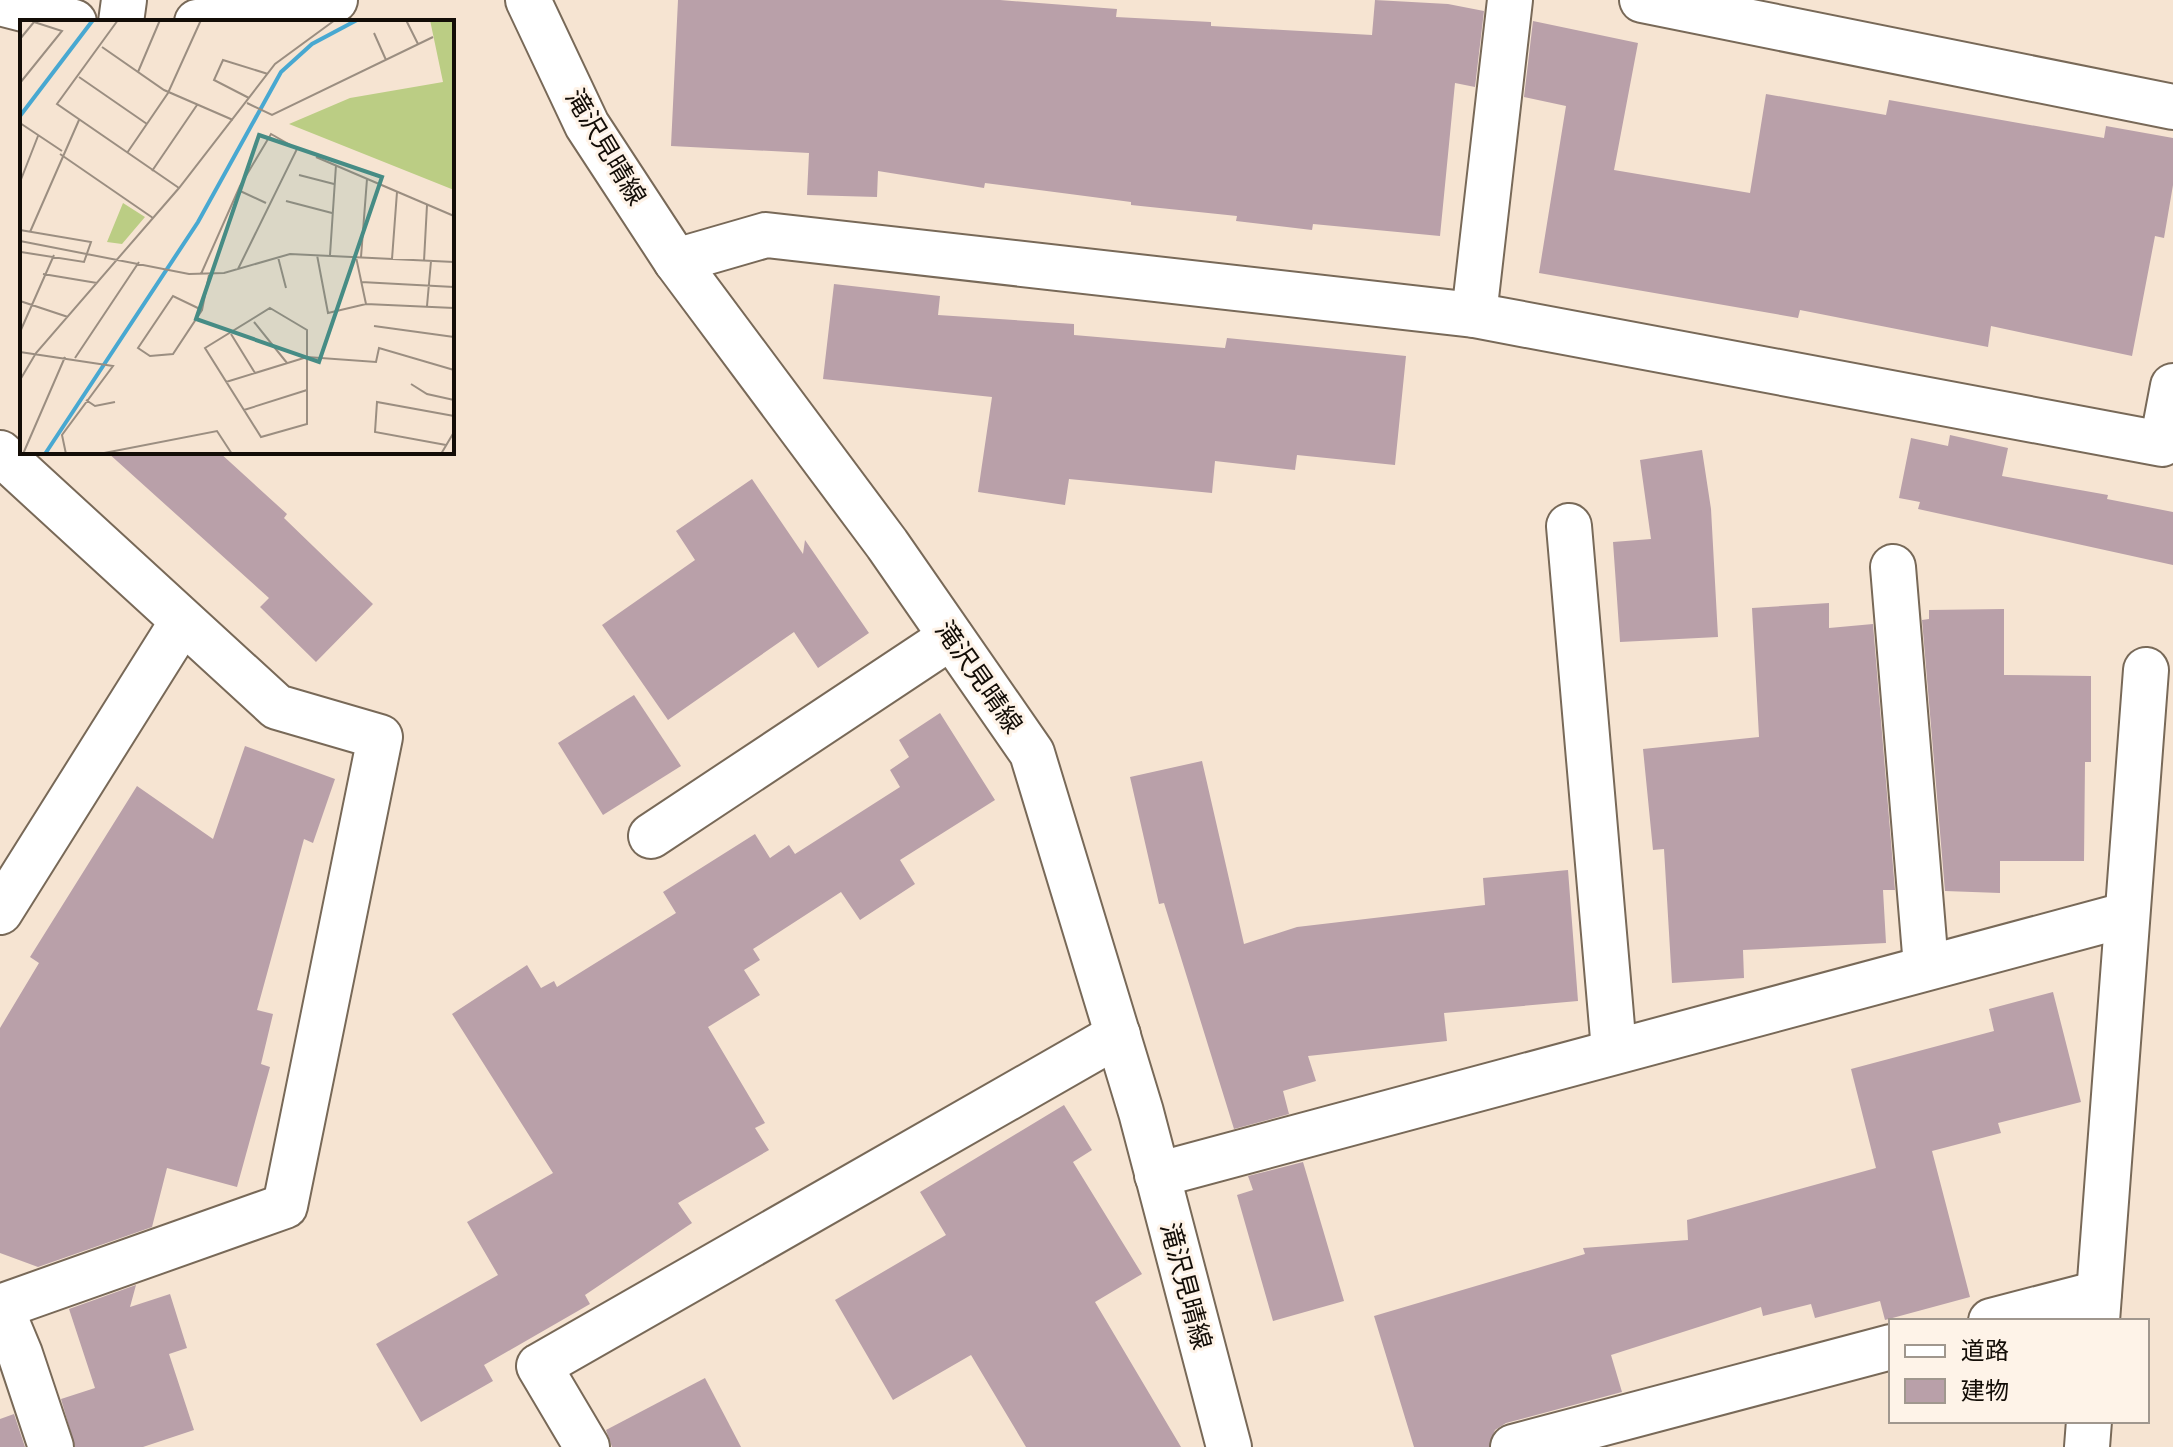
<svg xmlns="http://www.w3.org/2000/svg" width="2173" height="1447" font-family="Roboto,'Noto Sans JP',sans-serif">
<rect width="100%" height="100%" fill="#f6e4d2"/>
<g fill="#b9a0a9">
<path d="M678 0H1000L1117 9 1116 17 1211 22V26L1372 35 1375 0 1448 4 1484 11 1475 87 1455 83 1440 236 1313 224 1312 230 1236 221 1237 216 1131 205V202L985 183 984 188 878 171 877 197 807 195 809 153 671 146Z"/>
<path d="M1533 21 1638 43 1614 170 1750 193 1766 94 1886 115 1889 100 2104 138 2106 126 2173 138V185L2164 238 2155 236 2132 356 1991 326 1988 347 1800 310 1798 318 1539 273 1566 106 1524 97Z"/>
<path d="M834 284 940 296 938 315 1074 324V335L1225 348 1227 338 1406 356 1395 465 1297 455 1295 470 1215 461 1212 493 1069 479 1065 505 978 492 992 397 823 379Z"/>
<path d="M1950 435 2008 448 2002 476 2108 495 2107 499 2173 512V565L1918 509 1920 502 1899 498 1911 438 1948 446Z"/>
<path d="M1702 450 1711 509 1718 637 1620 642 1613 542 1651 539 1640 460Z"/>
<path d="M107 452H219L287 514 284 518 373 604 316 662 260 607 269 598Z"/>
<path d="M752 479 803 554 805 540 869 633 818 668 794 632 668 720 602 625 695 560 676 531Z"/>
<path d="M1829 603V628L1873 624 1895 890H1883L1886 943 1743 950 1744 978 1672 983 1664 849 1653 850 1643 749 1759 737 1752 608Z"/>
<path d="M2004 609V675L2091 676V762H2085L2084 861H2000V893L1945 891 1922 620 1929 619V610Z"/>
<path d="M634 695 681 766 603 815 558 743Z"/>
<path d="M940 713 995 800 900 860 915 884 860 920 841 892 753 949 760 960 744 970 760 995 708 1027 765 1123 755 1128 769 1150 678 1203 692 1223 585 1295 590 1304 484 1365 493 1381 421 1422 376 1344 498 1275 467 1222 553 1173 452 1014 527 965 541 988 554 981 557 987 676 913 663 892 755 834 770 858 789 845 795 854 900 787 890 770 909 757 899 740Z"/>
<path d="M245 746 335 779 313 843 304 839 257 1010 273 1014 261 1064 270 1067 237 1187 167 1168 152 1227 38 1267 0 1253V1028L39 963 30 957 137 786 213 839Z"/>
<path d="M1202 761 1244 944 1297 927 1485 905 1483 878 1568 870 1578 1001 1444 1013 1447 1041 1308 1056 1316 1081 1283 1091 1289 1114 1234 1129 1164 903 1159 904 1130 777Z"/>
<path d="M2053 992 2081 1102 1998 1123 2001 1133 1932 1151 1970 1297 1885 1320 1880 1301 1815 1318 1811 1304 1763 1316 1761 1307 1611 1355 1622 1392 1506 1423 1495 1430 1489 1447H1414L1374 1316 1585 1254 1583 1248 1688 1240 1687 1220 1876 1168 1851 1069 1994 1031 1989 1009Z"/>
<path d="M1064 1105 1092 1150 1073 1162 1142 1274 1095 1302 1181 1447H1026L971 1355 893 1400 835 1300 946 1235 920 1192Z"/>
<path d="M1303 1162 1344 1301 1273 1321 1237 1195 1253 1190 1248 1176Z"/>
<path d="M136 1285 130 1307 170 1294 187 1348 169 1354 194 1430 143 1447H75L61 1399 95 1388 69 1309Z"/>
<path d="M705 1378 741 1447H612L606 1430Z"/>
<path d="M14 1414 25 1447H0V1419Z"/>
</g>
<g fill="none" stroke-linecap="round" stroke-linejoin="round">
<g stroke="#786958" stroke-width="48">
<g id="minor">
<path d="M528 0 587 125 676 261 887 544 1032 753 1141 1112 1229 1447"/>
<path d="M1642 0 2173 107"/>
<path d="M0 3 74 22"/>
<path d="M121 22 124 0"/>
<path d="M197 22 335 0"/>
<path d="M676 261 766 235 1474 315 2162 444 2173 386"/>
<path d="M1474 315 1510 0"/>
<path d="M0 453 277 707 380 737 285 1206 0 1307"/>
<path d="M1569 526 1614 1050"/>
<path d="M1893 567 1926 966"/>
<path d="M651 836 951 637"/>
<path d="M0 912 182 622"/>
<path d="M1157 1175 2125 915"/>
<path d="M0 1306 20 1354 51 1447"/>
<path d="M1991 1321 2099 1293"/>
<path d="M2097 1321 2146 670"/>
<path d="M587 1447 539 1366 1118 1035"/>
<path d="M1513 1447 1891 1347"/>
<path d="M2087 1447 2089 1421"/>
</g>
</g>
<use href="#minor" stroke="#fff" stroke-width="44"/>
</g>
<g text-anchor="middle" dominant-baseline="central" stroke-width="6" stroke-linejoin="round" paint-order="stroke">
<g font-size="26" fill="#130d07" stroke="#fef3e8">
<text transform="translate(606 147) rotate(59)">滝沢見晴線</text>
<text transform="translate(979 677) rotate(55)">滝沢見晴線</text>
<text transform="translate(1186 1286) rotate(75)">滝沢見晴線</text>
</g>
</g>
<g transform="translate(20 20)">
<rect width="434" height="434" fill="#f6e4d2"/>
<path d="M410 0H434V170L269 104 330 78 423 62ZM103 183 125 197 102 224 87 222Z" fill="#bbcd84"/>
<path fill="none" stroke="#48a8d1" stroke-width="4" d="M0 96 73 0M25 434 178 202 261 52 292 24 337 0"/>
<path fill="none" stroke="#9b8e81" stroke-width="2" d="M98 0 37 84 159 168M386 0 398 24M354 13 366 40M0 19 14 2 42 11 0 63M82 27 144 70 213 100M118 52 140 0M59 57 127 104M229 78 194 60 203 40 248 54M227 83 252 95 413 17M0 103 42 131M107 133 148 73 181 0M40 134 133 198M296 137 434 196M132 151 177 85M279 155 314 164M0 162 18 116M218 170 246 183M266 181 312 193M0 210 71 222 64 242 1 232M10 212 59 100M0 221 169 254 204 253 270 234 434 242M297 235 308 293 346 284 434 288M310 235 316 145M258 237 266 268M336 237 346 284M341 237 347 159M372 239 377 172M404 241 407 185M23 254 77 263M181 254 220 166 251 114 277 129 218 249M341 262 434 267M0 281 48 297M407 286 411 241M250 288 287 310V404L241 417 185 328ZM182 290 153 276 118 328 130 336 153 334 182 290 189 255M234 302 267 343M354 306 434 317M0 312 34 235M211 314 235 353M0 332 93 346 42 415 46 434M55 338 119 242M0 360 16 333 159 168 255 44 315 0M206 362 287 337 356 342 359 328 434 350M391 364 407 374 434 380M66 380 75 386 95 382M224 390 287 370M426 425 355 412 357 382 434 396M3 434 45 337M79 434 197 411 212 434M421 434 434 412"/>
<path fill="#468c85" fill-opacity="0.15" stroke="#468c85" stroke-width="4" d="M239 115 362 157 299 342 176 299Z"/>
<rect width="434" height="434" fill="none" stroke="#130d07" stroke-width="4"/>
</g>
<rect x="1889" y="1319" width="260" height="104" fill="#fef3e8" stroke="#a0978e" stroke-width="2"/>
<rect x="1905" y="1345" width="40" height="12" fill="#ffffff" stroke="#a0978e" stroke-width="2"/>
<text x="1961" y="1359" font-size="24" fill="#130d07">道路</text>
<rect x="1905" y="1379" width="40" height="24" fill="#b9a0a9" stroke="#a0978e" stroke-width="2"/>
<text x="1961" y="1399" font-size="24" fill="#130d07">建物</text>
</svg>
